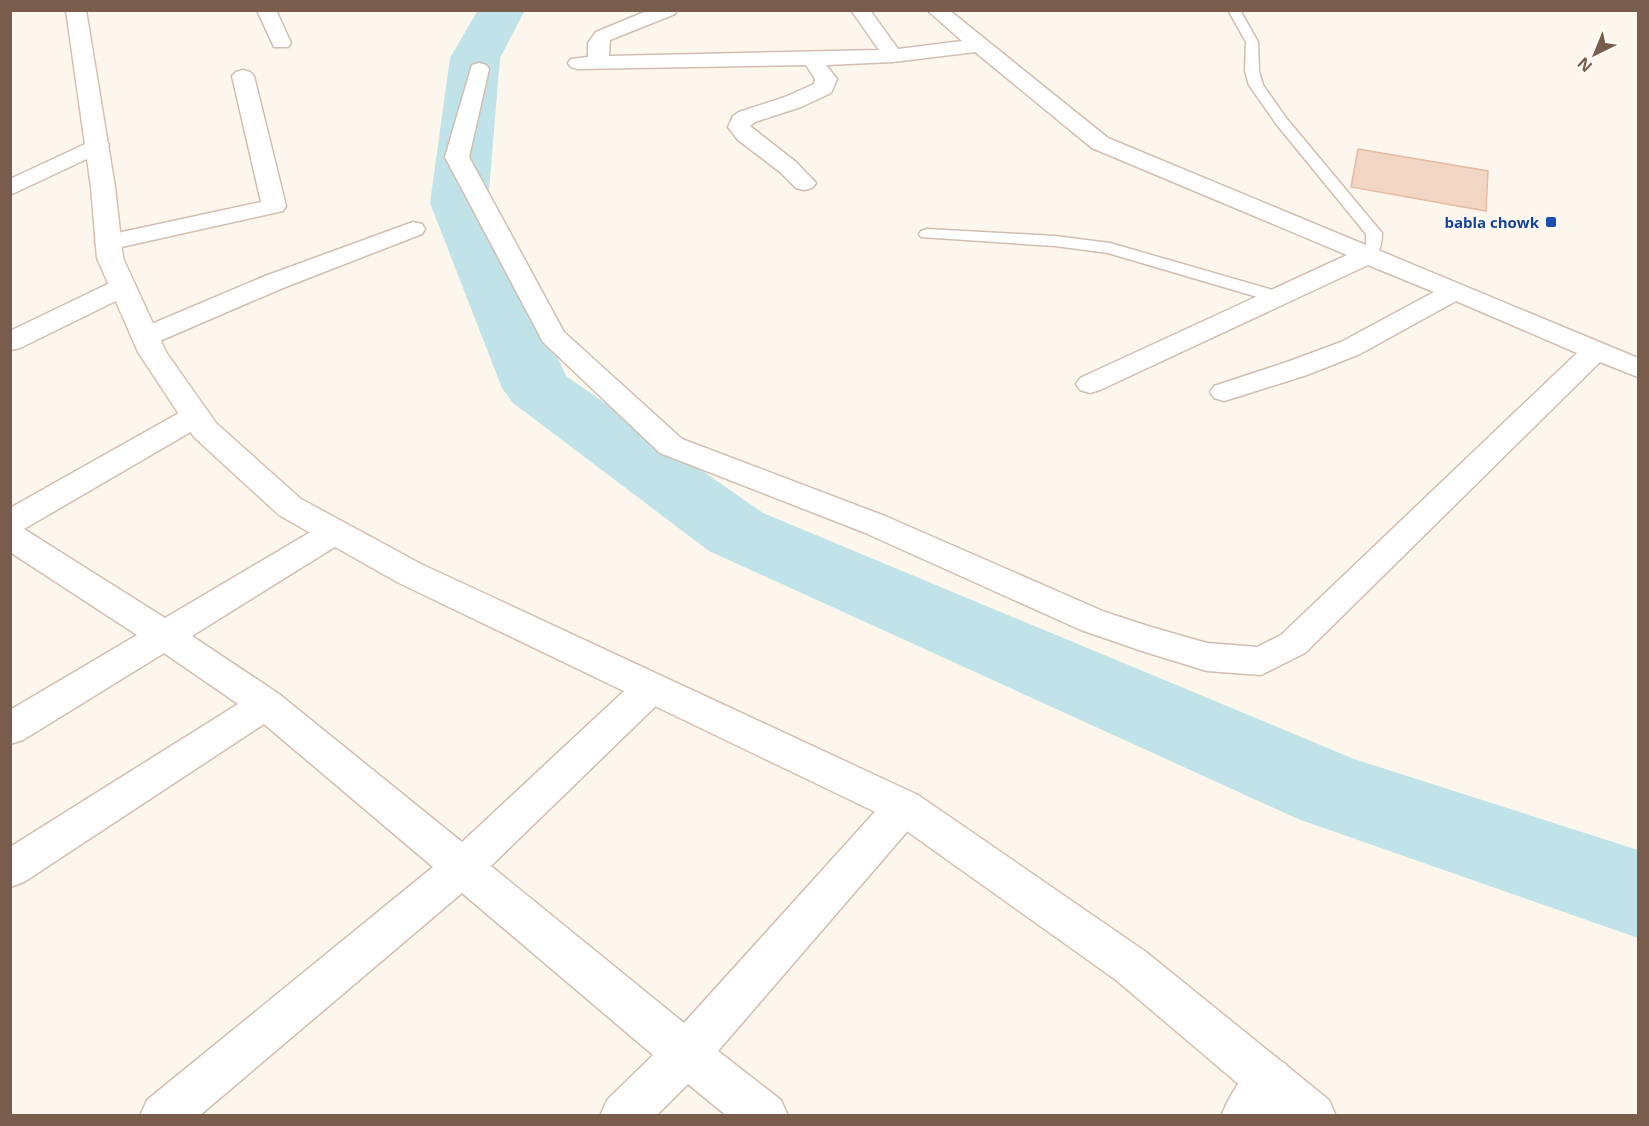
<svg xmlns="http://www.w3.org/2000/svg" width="1649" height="1126" font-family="'Open Sans',sans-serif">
<rect width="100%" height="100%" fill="#fdf6ec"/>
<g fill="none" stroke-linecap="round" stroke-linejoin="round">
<path fill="#bfe3e8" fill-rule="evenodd" d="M478 10H525L500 58 488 203 566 376 763 513 1354 759 1638 850V938L1298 819 709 551 513 403 502 388 430 203 450 58Z"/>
</g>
<path fill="#f3d5c3" stroke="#e6bba3" stroke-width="1.5" d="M1358 149 1488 171 1486 211 1351 187Z"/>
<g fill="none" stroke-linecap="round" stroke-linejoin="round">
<g stroke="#d1beb0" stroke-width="3">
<g id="lane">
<path d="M1228 10H1240L1258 42 1259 71 1263 85 1287 119 1382 233C1382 245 1379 258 1366 261L1358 256 1366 245V234L1277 125 1249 85 1245 71 1246 42Z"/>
<path d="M927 229 1055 236 1110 243 1283 293 1285 297 1277 302 1271 301 1108 253 1055 246 921 237 919 234 921 231Z"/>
</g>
</g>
<g stroke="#d1beb0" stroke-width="3">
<g id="street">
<path d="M257 10H276L291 43 288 47H274Z"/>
<path d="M649 10H677L675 14 610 40 609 56 879 50 851 10H870L898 49 962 41 927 10H949L1108 138 1638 358V377L1600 362 1305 653 1261 675 1207 671 1145 652 1081 630 863 532 660 453 543 342 445 157 472 65 479 63 486 65 489 69 469 157 564 332 682 439 885 516 1105 612 1151 627 1207 643 1257 647 1281 635 1577 353 1456 301 1360 354 1307 375 1234 398 1224 401 1214 398 1210 392 1214 386 1287 362 1341 342 1434 292 1368 265 1100 390 1090 393 1080 390 1076 384 1080 378 1347 255 1092 148 975 52 893 62 826 65 837 79 831 93 801 107 755 122 750 126 796 162 816 183 812 188 804 190 796 188 780 172 738 140 728 127 733 116 739 112 785 97 814 84 815 79 806 65 578 69 571 67 568 63 571 59 588 57V43L596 32Z"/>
<path d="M243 70 250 72 254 76 286 206 283 211 108 250 99 247 95 242 99 237 261 202 232 76 236 72Z"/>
<path d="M98 138 106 140 109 145 106 150 10 195V179Z"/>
<path d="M413 222 422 224 425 229 422 234 283 288 155 343 145 345 135 343 131 337 135 331 265 276Z"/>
<path d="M123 279 132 281 136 287 132 293 20 348 10 350V331L114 281Z"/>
<path d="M196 407 206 409 211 416 206 423 24 529 165 618 324 524 335 521 346 524 351 532 346 540 192 636 279 694 462 842 638 678 651 674 664 678 669 688 664 698 491 866 684 1023 890 795 904 790 918 795 923 807 918 819 718 1051 781 1100 788 1116H727L688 1084 656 1116H600L607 1100 653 1055 462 893 199 1116H140L147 1100 433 867 264 724 24 882 10 887V847L238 704 164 653 23 740 10 744V710L137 635 10 552V508L186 409Z"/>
<path d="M1270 1057 1286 1064 1293 1080 1286 1096 1272 1116H1221C1231 1092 1246 1067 1270 1057Z"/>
</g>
</g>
<g stroke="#d6c0b0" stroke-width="3">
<path id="secondary" d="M66 10H86L115 187 123 258 166 352 216 423 301 499 421 564 918 795 1146 952 1329 1100 1336 1116H1276L1116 980 890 819 397 582 279 515 194 437 138 352 97 258 91 187Z"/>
</g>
<use href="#lane" fill="#fff" fill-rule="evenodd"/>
<use href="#street" fill="#fff" fill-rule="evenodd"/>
<use href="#secondary" fill="#fff" fill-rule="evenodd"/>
</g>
<rect fill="#1a4fb4" stroke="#fffaf3" stroke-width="2" x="1545" y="216" width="12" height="12" rx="3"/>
<g text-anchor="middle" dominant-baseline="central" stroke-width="5" stroke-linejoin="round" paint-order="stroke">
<g font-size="15" font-weight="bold" fill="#164399" stroke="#fffaf3" text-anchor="end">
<text x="1539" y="222">babla chowk</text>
</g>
</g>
<rect width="1649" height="1126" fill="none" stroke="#7a5c4d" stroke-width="24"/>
<g transform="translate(1595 54) rotate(223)" stroke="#fffaf3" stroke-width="4.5" paint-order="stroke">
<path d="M0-4.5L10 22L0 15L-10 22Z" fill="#7a5c4d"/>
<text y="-9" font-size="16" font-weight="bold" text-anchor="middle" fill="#7a5c4d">N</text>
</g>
</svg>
